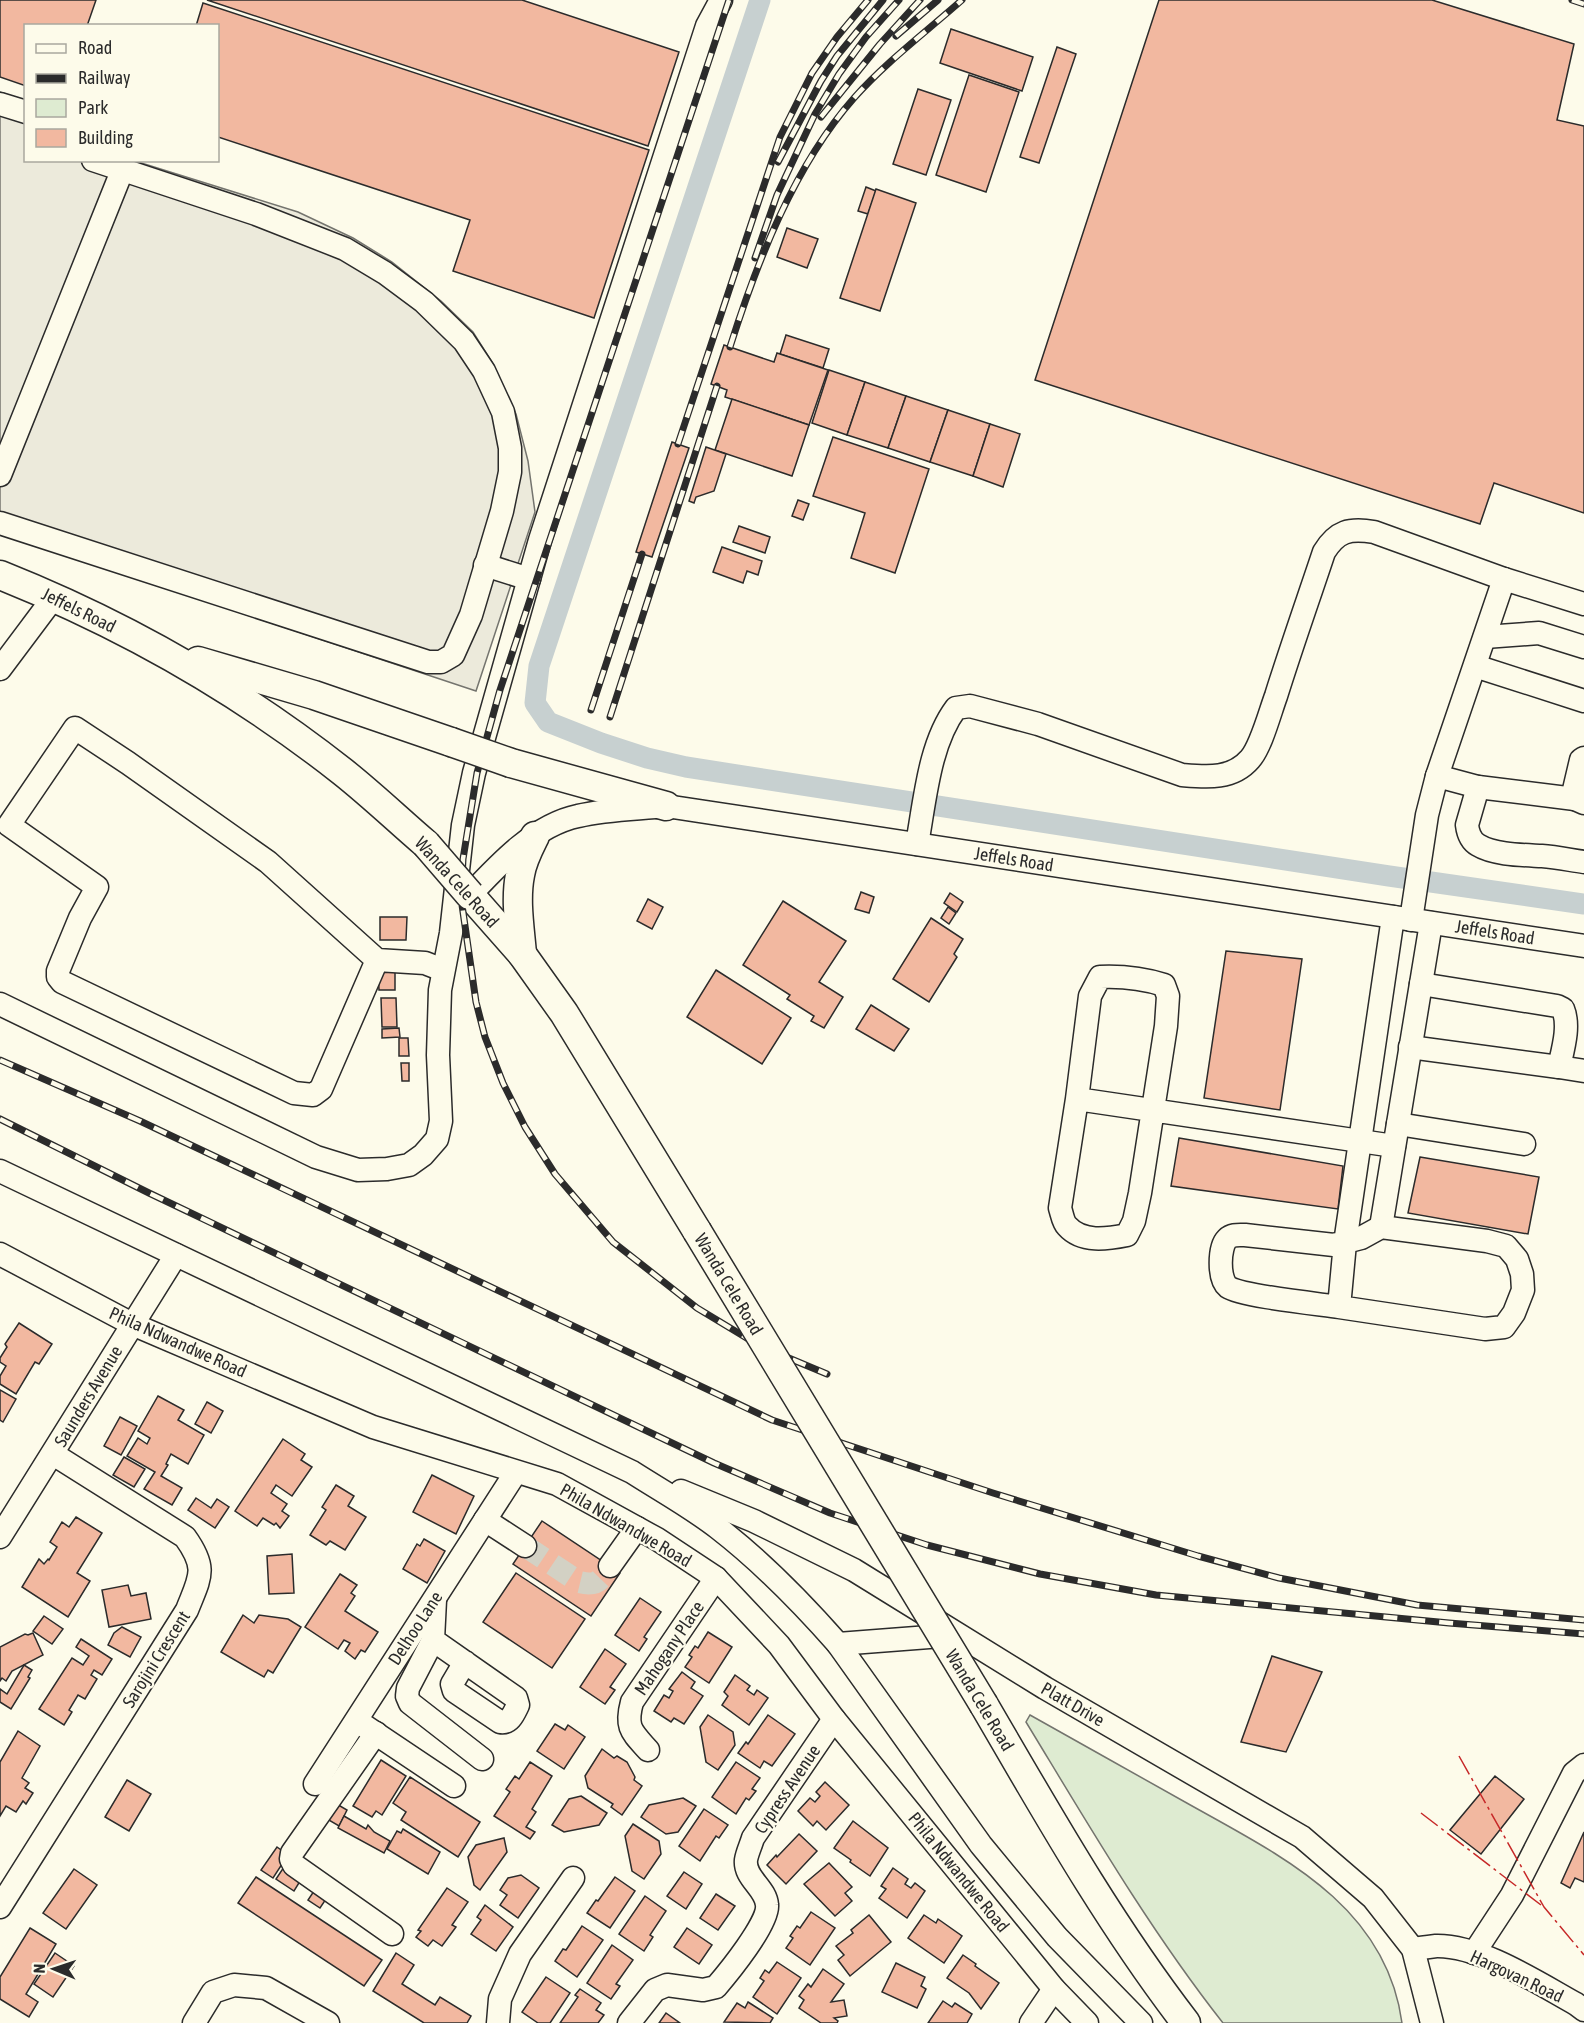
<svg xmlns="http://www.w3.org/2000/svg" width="1584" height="2023" font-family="'Asap Condensed',sans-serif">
<rect width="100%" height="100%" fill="#fdfbea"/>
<path fill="#deebd1" stroke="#74746e" stroke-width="1.5" d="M1030 1715C1082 1744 1133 1773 1185 1802 1279 1855 1386 1904 1402 2023H1223C1149 1929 1088 1824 1026 1722Z"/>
<path fill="#eceadb" stroke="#74746e" stroke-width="1.5" d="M0 92 25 101 26 160 135 161 298 212 353 238 392 262 441 301 473 332 492 362 516 414 528 461 535 512 476 691 0 533Z"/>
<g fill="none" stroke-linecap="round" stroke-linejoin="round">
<path stroke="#c7d0d0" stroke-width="21" d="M760 0 539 666 535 703 548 722 601 743 647 758 686 767 1389 876 1584 904"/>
</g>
<g fill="#f2b8a0" stroke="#2b2b2b" stroke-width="1.5">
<path d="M0 0H96L87 26H26V86L0 77Z"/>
<path d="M207 0H522L679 52 648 146Z"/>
<path d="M1159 0H1432L1574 44 1557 120 1584 126V513L1494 483 1480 524 1035 380Z"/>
<path d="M203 3 649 150 594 318 453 271 470 220 218 137V26H196Z"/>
<path d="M951 29 1033 57 1022 91 940 63Z"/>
<path d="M1057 47 1076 54 1039 163 1020 157Z"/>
<path d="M969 75 1019 92 986 192 936 175Z"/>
<path d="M918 89 951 100 926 175 893 164Z"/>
<path d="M866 187 876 191 868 214 858 211Z"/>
<path d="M876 189 916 203 880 311 840 298Z"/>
<path d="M787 228 818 239 807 268 777 257Z"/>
<path d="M786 335 829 349 823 368 780 354Z"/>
<path d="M724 345 774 362 777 353 828 370 809 425 725 397 727 390 711 384Z"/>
<path d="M829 370 865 382 847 435 812 423Z"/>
<path d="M865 382 906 396 888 448 847 435Z"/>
<path d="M906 396 948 410 930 462 888 448Z"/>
<path d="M732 399 809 425 792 476 715 450Z"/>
<path d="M948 410 990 424 973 476 930 462Z"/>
<path d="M990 424 1020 434 1003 487 973 476Z"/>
<path d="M833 437 929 469 895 573 851 558 865 513 813 496Z"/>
<path d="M672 442 689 448 652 557 636 552Z"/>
<path d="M706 447 726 454 714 491 696 497 694 503 689 501Z"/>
<path d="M798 500 809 504 803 520 792 516Z"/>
<path d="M739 526 770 537 765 553 733 542Z"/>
<path d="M722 547 762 561 758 575 747 571 743 583 713 572Z"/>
<path d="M861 892 874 897 869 913 855 909Z"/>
<path d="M950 893 963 902 957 912 944 903Z"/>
<path d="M648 899 663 907 652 929 637 921Z"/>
<path d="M783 901 846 941 819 982 843 997 824 1028 811 1021 814 1016 787 999 790 995 743 965Z"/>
<path d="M948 907 956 913 949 924 941 918Z"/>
<path d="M380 917H407L406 940H380Z"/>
<path d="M931 918 963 939 954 954 957 957 929 1002 893 979Z"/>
<path d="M1226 951 1302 959 1280 1110 1204 1098Z"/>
<path d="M716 970 791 1018 762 1064 687 1017Z"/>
<path d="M378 972H395V990H379Z"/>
<path d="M381 998H396L397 1027H382Z"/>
<path d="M871 1005 909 1029 894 1051 856 1029Z"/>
<path d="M399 1028 400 1037 382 1038V1029Z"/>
<path d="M399 1038H408L409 1056H399Z"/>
<path d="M401 1063H409V1081H402Z"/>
<path d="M1179 1138 1343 1166 1338 1209 1171 1186Z"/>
<path d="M1420 1157 1539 1177 1528 1234 1408 1213Z"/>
<path d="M19 1323 52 1344 39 1364 35 1362 16 1394 0 1384V1376L6 1366 0 1362V1358L7 1347 5 1344Z"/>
<path d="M0 1390 16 1399 3 1422 0 1420Z"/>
<path d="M158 1396 184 1410 178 1420 204 1435 188 1464 171 1454 166 1464 168 1465 161 1476 182 1488 172 1505 144 1489 155 1472 127 1456 138 1438 147 1444 150 1438 138 1431Z"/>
<path d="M207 1402 223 1411 211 1433 195 1424Z"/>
<path d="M120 1417 137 1426 121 1455 104 1446Z"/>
<path d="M283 1439 305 1454 301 1460 312 1467 292 1496 276 1485 271 1493 287 1504 282 1511 289 1516 280 1528 276 1523 274 1525 263 1518 257 1526 235 1511Z"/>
<path d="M124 1457 145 1469 134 1487 113 1475Z"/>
<path d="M432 1475 474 1496 456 1534 413 1512Z"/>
<path d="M336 1485 354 1496 348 1506 366 1517 345 1550 330 1541 326 1545 310 1535 326 1510 322 1507Z"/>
<path d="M196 1498 211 1508 217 1499 229 1507 215 1528 188 1510Z"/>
<path d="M76 1517 102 1533 77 1573 90 1581 68 1617 22 1587 39 1559 44 1564 48 1559 49 1560 57 1547 50 1542 62 1522 69 1527Z"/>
<path d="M542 1521 620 1573 591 1616 513 1564Z"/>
<path d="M424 1539 445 1551 427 1583 403 1569 417 1544 420 1546Z"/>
<path d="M292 1554 294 1593 269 1594 267 1556Z"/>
<path d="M516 1573 585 1619 552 1668 483 1622Z"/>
<path d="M340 1574 357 1585 351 1593 355 1596 345 1611 378 1632 365 1652 361 1650 355 1659 345 1651 350 1643 344 1640 338 1649 305 1627Z"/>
<path d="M128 1585 131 1596 146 1593 151 1619 109 1627 102 1590Z"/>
<path d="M640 1598 661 1612 644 1637 647 1639 639 1651 615 1635Z"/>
<path d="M243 1615 254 1623 259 1615 288 1619 301 1627 273 1673 268 1670 264 1677 221 1652Z"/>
<path d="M44 1616 63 1629 52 1644 33 1631Z"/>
<path d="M122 1627 141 1637 130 1657 108 1645 114 1633Z"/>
<path d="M708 1632 732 1647 709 1683 685 1667 692 1657 689 1655 695 1646 698 1648Z"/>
<path d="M33 1633 43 1655 12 1671 6 1681 2 1678 0 1681V1647L25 1634 28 1635Z"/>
<path d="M81 1639 112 1659 102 1675 94 1670 91 1675 97 1679 85 1699 78 1695 69 1710 72 1712 64 1725 39 1709 72 1658 83 1665 89 1656 76 1647Z"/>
<path d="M605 1649 626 1664 610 1687 615 1690 605 1704 580 1687Z"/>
<path d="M1272 1656 1322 1672 1286 1752 1241 1742Z"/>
<path d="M24 1665 32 1670 28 1677 30 1678 11 1709 0 1702V1689L7 1694Z"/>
<path d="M682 1672 695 1682 691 1688 703 1696 684 1724 674 1718 671 1722 654 1711 664 1695 669 1698 673 1691 669 1689Z"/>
<path d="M735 1675 750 1686 747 1690 754 1695 757 1690 768 1698 749 1725 722 1705 728 1696 724 1692Z"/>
<path d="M708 1715 733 1732 735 1745 718 1770 706 1762 700 1727Z"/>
<path d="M768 1715 795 1734 772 1766 764 1761 760 1768 738 1753 746 1742 748 1744Z"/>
<path d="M555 1724 565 1730 568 1725 585 1737 564 1769 537 1751Z"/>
<path d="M18 1731 40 1746 22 1778 29 1783 25 1788 33 1793 26 1804 23 1801 16 1812 6 1806 0 1816V1762Z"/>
<path d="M602 1749 614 1758 617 1756 627 1762 635 1777 634 1780 642 1786 622 1815 611 1807 613 1804 588 1788 585 1776Z"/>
<path d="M381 1760 406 1776 382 1815 376 1811 372 1817 353 1806Z"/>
<path d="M530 1762 552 1776 532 1809 536 1812 526 1827 535 1832 530 1839 494 1816 510 1792 506 1789 515 1776 519 1779Z"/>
<path d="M736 1762 760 1778 752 1789 756 1791 749 1800 746 1798 736 1814 712 1797Z"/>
<path d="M1495 1776 1524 1799 1481 1854 1450 1830Z"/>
<path d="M410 1777 480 1822 458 1857 401 1820 406 1812 393 1803Z"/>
<path d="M127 1780 151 1794 129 1831 105 1817Z"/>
<path d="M825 1782 849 1805 826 1830 817 1821 813 1826 798 1811 810 1798 815 1802 820 1796 816 1792Z"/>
<path d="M581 1796 607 1813 599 1825 564 1832 552 1825 569 1799Z"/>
<path d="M683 1798 696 1806 678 1832 666 1834 641 1817 649 1805Z"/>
<path d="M335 1803 347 1810 339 1826 327 1819Z"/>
<path d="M704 1809 728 1825 719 1838 716 1836 700 1861 679 1846Z"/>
<path d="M344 1816 366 1829 368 1825 374 1832 390 1841 384 1853 338 1828Z"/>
<path d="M853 1821 888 1848 870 1876 850 1862 851 1860 834 1848Z"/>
<path d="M633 1824 659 1841 661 1854 644 1879 632 1871 625 1836Z"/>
<path d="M403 1829 440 1852 428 1874 387 1849 397 1831 401 1833Z"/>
<path d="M1584 1832V1882L1575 1878 1570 1888 1561 1883Z"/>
<path d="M799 1834 817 1851 786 1884 767 1865 776 1855 777 1857Z"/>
<path d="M504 1838 507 1852 480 1890 474 1885 468 1857 476 1845Z"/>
<path d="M277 1847 288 1855 273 1878 261 1870Z"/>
<path d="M829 1863 852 1887 845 1893 852 1901 835 1916 804 1884Z"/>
<path d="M284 1867 302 1878 294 1891 276 1879Z"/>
<path d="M893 1868 908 1879 905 1884 911 1888 915 1883 925 1891 907 1918 879 1898 886 1889 881 1886Z"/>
<path d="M74 1869 97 1885 66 1929 43 1913Z"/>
<path d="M684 1872 702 1884 686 1909 667 1896Z"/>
<path d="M521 1875 539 1888 518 1918 500 1905 507 1895 500 1890 508 1878Z"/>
<path d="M256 1877 382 1960 364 1986 238 1903Z"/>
<path d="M615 1877 635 1891 610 1928 587 1913 596 1900 598 1901Z"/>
<path d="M316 1888 328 1896 320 1908 308 1900Z"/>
<path d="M447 1888 468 1902 452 1925 456 1927 442 1946 433 1940 428 1946 416 1937 421 1931 418 1930Z"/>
<path d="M716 1894 735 1906 718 1930 700 1918Z"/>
<path d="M645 1896 666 1911 650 1935 653 1937 644 1951 619 1934Z"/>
<path d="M485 1905 513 1927 496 1951 471 1934 481 1920 477 1917Z"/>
<path d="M811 1912 835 1928 810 1965 786 1948 793 1938 790 1936 797 1926 800 1928Z"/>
<path d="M869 1915 891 1942 850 1976 838 1960 844 1955 836 1946 853 1933 851 1930Z"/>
<path d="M924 1915 936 1923 938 1919 962 1936 944 1963 908 1938Z"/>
<path d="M582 1926 603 1940 577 1977 555 1961 563 1949 566 1950Z"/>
<path d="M30 1928 56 1944 26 1994 38 2002 29 2017 0 1999V1977Z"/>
<path d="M687 1928 712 1945 699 1964 674 1947Z"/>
<path d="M612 1945 633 1960 616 1984 620 1986 611 1999 587 1983Z"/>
<path d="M55 1953 74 1966 53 1997 34 1984Z"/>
<path d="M396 1953 414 1965 402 1984 435 2005 440 1997 471 2016 467 2023H424L373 1991Z"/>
<path d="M963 1955 976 1964 975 1966 999 1983 981 2009 969 1993 947 1978Z"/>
<path d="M777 1962 801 1978 777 2014 753 1997 764 1981 760 1978 765 1970 769 1973Z"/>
<path d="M896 1963 925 1977 921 1986 926 1989 917 2008 882 1992Z"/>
<path d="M823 1969 844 1984 831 2002 844 2000 847 2016 834 2018 838 2021 837 2023H821L799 2008 804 2000 799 1996 808 1984 811 1987Z"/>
<path d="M546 1977 570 1993 550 2023H538L522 2012Z"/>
<path d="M580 1989 601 2003 596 2010 604 2015 598 2023H560L578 1997 575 1995Z"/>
<path d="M943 2001 952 2007 955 2003 972 2014 967 2023H928Z"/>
<path d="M748 2002 773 2018 770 2023 724 2022 737 2003 745 2008Z"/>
<path d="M666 2013 680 2023H659Z"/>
</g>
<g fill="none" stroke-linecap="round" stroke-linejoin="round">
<path stroke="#d3d1c4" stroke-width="22" stroke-dasharray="22 11" stroke-linecap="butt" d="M525 1546 579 1582C598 1587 600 1580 610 1566"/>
<g stroke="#2b2b2b" stroke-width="25">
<g id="minor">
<path d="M0 104 26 112"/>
<path d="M0 475 122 171"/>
<path d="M0 523 428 662H441L453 655 471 615 502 511 510 472V448L503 412 484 371 464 341 424 302 385 273 345 249 256 214 93 160"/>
<path d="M485 565 529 579"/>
<path d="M1485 637 1539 633 1584 647"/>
<path d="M1475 666 1584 701"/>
<path d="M0 669 54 597"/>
<path d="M1584 758 1581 760 1573 794 1575 799 1584 803"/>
<path d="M1437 776 1478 787 1575 799"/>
<path d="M1478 787 1467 825C1468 833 1471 841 1478 845 1494 855 1524 855 1542 856 1556 857 1570 860 1584 862"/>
<path d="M917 844C925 801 929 744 956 708L970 706 1038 724 1182 775C1206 777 1232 780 1250 759 1261 747 1270 712 1276 696 1291 648 1308 600 1324 552 1337 531 1349 528 1374 532L1504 579 1584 604"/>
<path d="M470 895C499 864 535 825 578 816 607 809 637 809 666 806L1584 946"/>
<path d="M1411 920 1427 815 1437 776 1504 579"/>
<path d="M377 960 321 1089 313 1095 294 1093 62 982 58 977V971L80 918 97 887 9 825 75 728 128 763 268 862 377 960 425 963 443 970"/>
<path d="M0 1004 316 1157 358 1170 387 1169 409 1165 423 1155 437 1139 441 1121 438 1055 440 990 451 933 463 825 474 773 540 540 707 26 721 0"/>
<path d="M1410 1047 1559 1067C1563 1049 1570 1026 1563 1009L1557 1006 1421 984"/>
<path d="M1559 1067 1584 1071"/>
<path d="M1077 1099 1060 1208C1062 1214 1063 1222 1067 1226 1082 1243 1107 1239 1127 1235L1134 1221 1140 1193 1166 1026 1168 996 1164 985C1142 978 1123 976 1100 977L1090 996 1077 1099 1360 1141 1394 1146"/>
<path d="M1398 1124 1524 1144"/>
<path d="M0 1171 632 1472C660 1490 691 1507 718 1528 762 1562 801 1602 838 1644L981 1845 1057 1937 1141 2023"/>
<path d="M1381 1227 1431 923"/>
<path d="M0 1254 132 1324 373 1427 557 1484 657 1539 716 1578 779 1645 834 1719 1054 1989 1087 2023"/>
<path d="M1339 1307C1319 1304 1241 1296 1228 1287 1218 1279 1219 1247 1227 1239 1232 1234 1239 1235 1245 1235L1334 1245 1361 1238 1381 1227 1487 1241 1506 1246 1517 1259 1522 1274 1523 1290 1514 1313 1504 1327 1485 1329 1339 1307 1345 1243 1393 917"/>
<path d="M681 1491 754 1521 854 1570 1045 1688 1302 1837 1373 1898 1413 1949 1432 2023"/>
<path d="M485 1520 525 1546"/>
<path d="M0 1537 176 1255"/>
<path d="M610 1566 637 1528"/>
<path d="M435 1600 433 1640 516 1698 518 1705C514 1713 510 1724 500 1722L454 1691 452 1684 465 1662"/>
<path d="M433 1640 408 1688 407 1696 410 1703 482 1759"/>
<path d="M838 1644 955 1635"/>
<path d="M363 1725 454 1786"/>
<path d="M376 1733 292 1853 291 1859 294 1865 392 1934"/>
<path d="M648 1750C632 1732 625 1728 632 1702L716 1578"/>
<path d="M315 1784 516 1472"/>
<path d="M0 1907 187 1610C200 1577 208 1569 185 1537L53 1454"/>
<path d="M1413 1949C1420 1948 1428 1947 1436 1946 1480 1945 1538 1983 1576 2004L1584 2010"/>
<path d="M1474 1953 1512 1895 1574 1773 1584 1765"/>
<path d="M194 2023 213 1992 234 1985 266 1988 328 2023"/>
<path d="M498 2023 500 1999 520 1954 573 1878"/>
<path d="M629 2023 655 1990 667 1985 703 1990 716 1987C728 1973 769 1923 767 1905 766 1888 744 1878 746 1860 747 1853 751 1845 753 1838L834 1719"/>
<path d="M1031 2023 1054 1989"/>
</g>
</g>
<g stroke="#2b2b2b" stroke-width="31">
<g id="major">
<path d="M0 575C123 624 239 690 343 772 372 795 398 820 426 844"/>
<path d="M198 661 314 695 451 742"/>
<path d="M511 763 666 806"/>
<path d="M470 895 522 954 564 1013 697 1231"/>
<path d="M522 954C520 929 515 900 520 875 522 861 529 848 535 836"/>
<path d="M984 1705C1047 1813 1109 1923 1186 2023"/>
</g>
</g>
<use href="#minor" stroke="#fdfbea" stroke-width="22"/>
<use href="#major" stroke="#fdfbea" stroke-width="28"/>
<g stroke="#2b2b2b" stroke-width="7">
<g id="rail">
<path d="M729 0 500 690 477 773 463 859 461 898 476 1002 485 1037 503 1083 525 1127 555 1174 613 1242 697 1308 760 1346 827 1374"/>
<path d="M1572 0 1584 4"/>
<path d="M896 36 938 0"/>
<path d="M821 117 880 44 920 0"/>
<path d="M778 162 821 81 837 56 883 0"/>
<path d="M755 258 777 195 815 114 839 74 866 37 899 0"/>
<path d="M730 347C757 262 794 166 854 98 886 62 926 32 962 0"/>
<path d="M678 444 780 137 812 73 837 37 868 0"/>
<path d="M591 710 642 554"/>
<path d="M610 717 717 386"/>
<path d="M0 1060 140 1121 772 1420 993 1493 1198 1556 1279 1578 1417 1605 1584 1620"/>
<path d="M0 1119 149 1193 714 1463 830 1513 927 1545 1040 1574 1156 1595 1449 1623 1584 1634"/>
</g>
</g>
<use href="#rail" stroke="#fdfbea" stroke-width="4.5" stroke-dasharray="14" stroke-linecap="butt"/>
<g stroke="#2b2b2b" stroke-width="31" stroke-linecap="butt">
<g id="major-bridge">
<path d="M451 742 511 763"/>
<path d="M426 844 470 895"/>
<path d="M697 1231 984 1705"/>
</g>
</g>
<use href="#major-bridge" stroke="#fdfbea" stroke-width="28"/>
<g stroke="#c62828" stroke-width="1.5" stroke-dasharray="21 4.5 3 4.5" stroke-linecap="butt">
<path d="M1459 1756 1544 1907 1584 1955"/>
<path d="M1421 1813 1541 1905"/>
</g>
</g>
<g text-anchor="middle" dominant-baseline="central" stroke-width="4.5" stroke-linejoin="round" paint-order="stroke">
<g font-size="18" fill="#2b2b2b" stroke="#fdfbea">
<text transform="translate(79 610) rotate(26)">Jeffels Road</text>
<text transform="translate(1014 859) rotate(9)">Jeffels Road</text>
<text transform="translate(457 882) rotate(48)">Wanda Cele Road</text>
<text transform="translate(1495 932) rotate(9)">Jeffels Road</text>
<text transform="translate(729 1284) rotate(59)">Wanda Cele Road</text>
<text transform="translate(178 1342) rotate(24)">Phila Ndwandwe Road</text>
<text transform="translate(88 1396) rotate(-59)">Saunders Avenue</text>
<text transform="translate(626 1525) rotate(30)">Phila Ndwandwe Road</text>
<text transform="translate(415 1628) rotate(-57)">Delhoo Lane</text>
<text transform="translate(669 1648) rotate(-56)">Mahogany Place</text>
<text transform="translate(156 1659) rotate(-58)">Sarojini Crescent</text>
<text transform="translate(980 1700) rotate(59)">Wanda Cele Road</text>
<text transform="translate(1073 1704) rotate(30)">Platt Drive</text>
<text transform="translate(787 1789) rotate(-56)">Cypress Avenue</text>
<text transform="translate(959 1872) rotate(51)">Phila Ndwandwe Road</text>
<text transform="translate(1517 1976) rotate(25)">Hargovan Road</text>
</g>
</g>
<rect x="24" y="24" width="195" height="138" fill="#fdfbea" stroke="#a9a89e" stroke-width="1.5"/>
<rect x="36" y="44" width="30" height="9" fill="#fdfbea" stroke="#a9a89e" stroke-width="1.5"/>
<text x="78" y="54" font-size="18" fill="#2b2b2b">Road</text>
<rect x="36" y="74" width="30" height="9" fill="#2b2b2b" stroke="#a9a89e" stroke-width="1.5"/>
<text x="78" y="84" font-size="18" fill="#2b2b2b">Railway</text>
<rect x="36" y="99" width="30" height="18" fill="#deebd1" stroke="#a9a89e" stroke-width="1.5"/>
<text x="78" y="114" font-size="18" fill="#2b2b2b">Park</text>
<rect x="36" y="129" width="30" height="18" fill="#f2b8a0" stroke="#a9a89e" stroke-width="1.5"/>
<text x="78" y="144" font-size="18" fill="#2b2b2b">Building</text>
<g transform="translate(54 1969) rotate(272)" stroke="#fdfbea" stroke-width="4.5" paint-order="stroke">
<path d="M0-4.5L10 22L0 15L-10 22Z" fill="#2b2b2b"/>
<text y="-9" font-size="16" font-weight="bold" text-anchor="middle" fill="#2b2b2b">N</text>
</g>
</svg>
